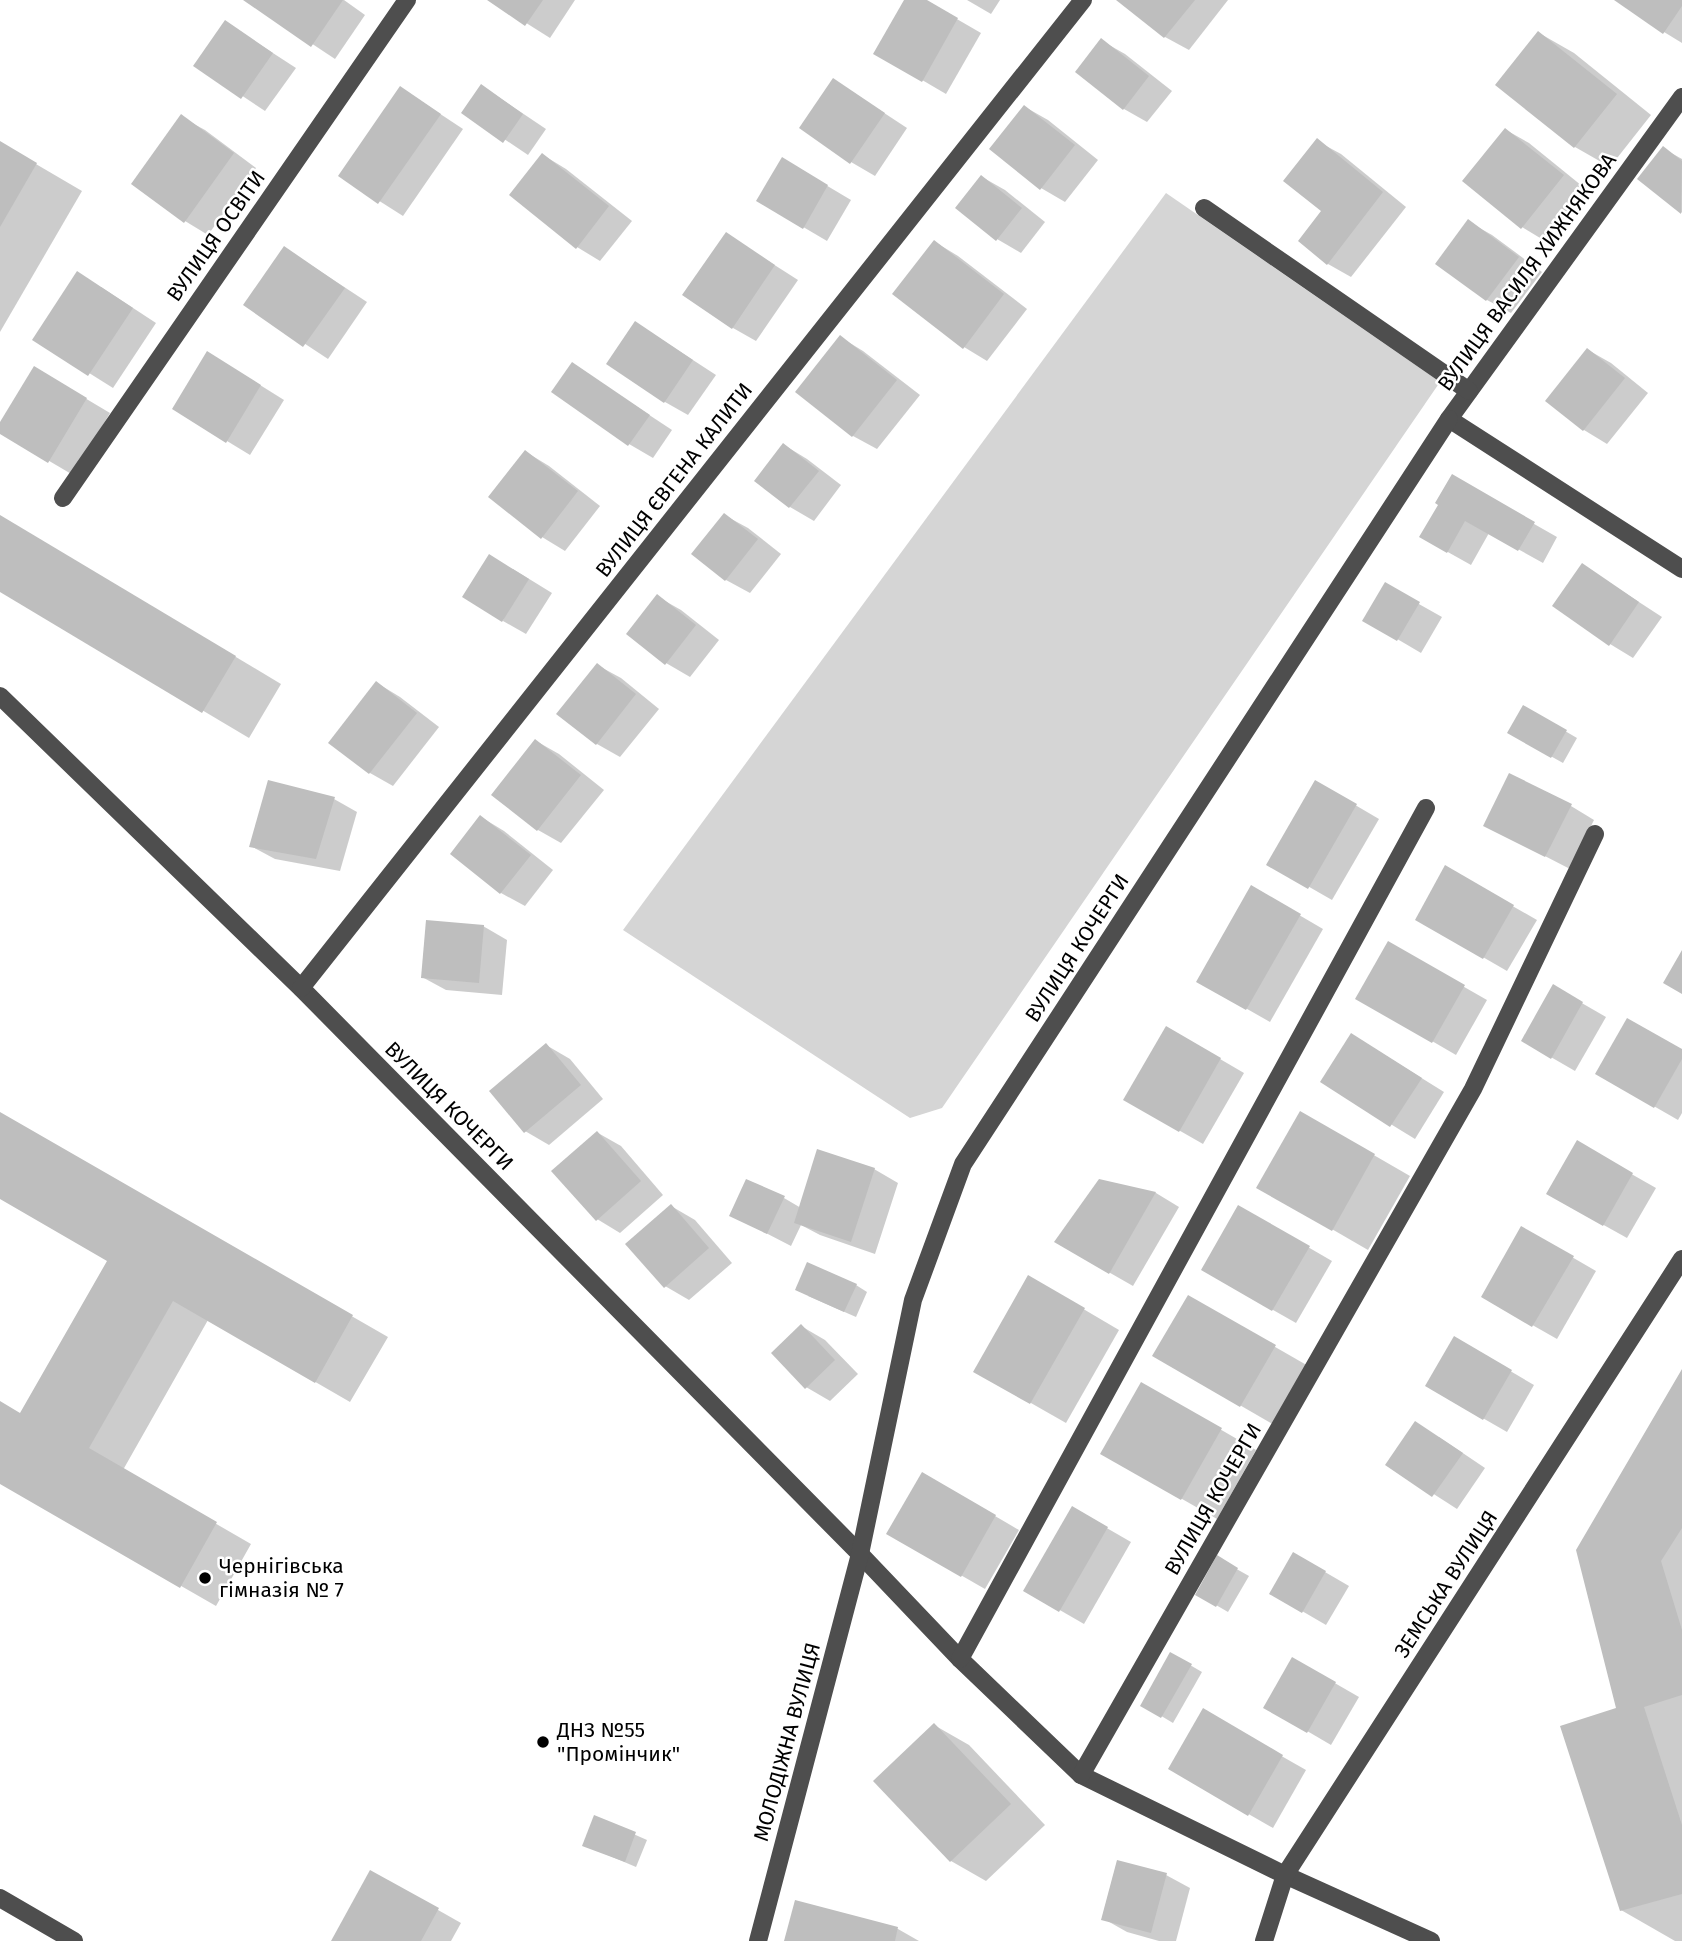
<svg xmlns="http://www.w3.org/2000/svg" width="1682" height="1941" font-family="'Fira Sans',sans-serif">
<rect width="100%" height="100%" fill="#fff"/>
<path fill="#d5d5d5" d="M1166 193 1440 382 942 1108 910 1118 623 930Z"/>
<g fill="#0003">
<path d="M246 0H344L365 15 335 59Z"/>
<path d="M490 0H575L550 38Z"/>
<path d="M906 0H924L981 33 946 94 876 53Z"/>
<path d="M967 0H1000L991 14Z"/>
<path d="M1120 0H1228L1189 50 1165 37Z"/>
<path d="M1617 0H1682V43L1664 32Z"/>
<path d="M225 22 296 68 265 111 196 65Z"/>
<path d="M1539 33 1574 53 1651 115 1610 167 1575 147Z"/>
<path d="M1102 41 1125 54 1172 91 1147 122 1124 109Z"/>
<path d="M834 80 907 128 875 176 851 162Z"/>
<path d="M482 86 546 129 528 155 464 112Z"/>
<path d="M401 88 463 129 403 216 340 176Z"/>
<path d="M1025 107 1048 120 1098 160 1065 202 1041 188Z"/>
<path d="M181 117 205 130 256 168 208 235 185 221Z"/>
<path d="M1506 130 1529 143 1587 190 1545 241 1522 227Z"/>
<path d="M1317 141 1341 154 1406 207 1351 277 1328 264Z"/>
<path d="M0 143 82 191 0 332Z"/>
<path d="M1664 149 1682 159V213L1640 178Z"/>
<path d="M543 155 566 169 632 221 600 261 577 247Z"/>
<path d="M782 159 851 200 827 241 759 201Z"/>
<path d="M982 177 1005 190 1045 222 1021 253 997 239 957 207Z"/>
<path d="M1469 222 1492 235 1542 272 1511 313 1487 300 1438 263Z"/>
<path d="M726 234 798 280 756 341 733 328Z"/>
<path d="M935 242 958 256 1027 309 987 361 964 347Z"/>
<path d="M285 248 367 302 328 359 246 305Z"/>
<path d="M101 287 156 323 113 388 35 339Z"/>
<path d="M636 323 716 375 688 415 665 402Z"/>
<path d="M840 337 863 351 920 395 877 449 853 436 797 392Z"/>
<path d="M1588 350 1611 363 1648 393 1607 444 1584 430 1547 401Z"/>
<path d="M572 364 672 430 653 458 629 444Z"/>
<path d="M231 367 284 400 250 455 227 441Z"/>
<path d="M58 382 110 413 73 475 0 432V425Z"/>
<path d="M784 445 807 459 841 485 814 521 790 507 756 480Z"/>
<path d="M526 452 549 466 600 506 565 551 542 537Z"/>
<path d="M1452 477 1557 537 1543 563 1489 533 1471 565 1421 537 1440 504Z"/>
<path d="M724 515 748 528 781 554 750 593 726 580Z"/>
<path d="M0 516 281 684 249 738 0 590Z"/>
<path d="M1582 565 1662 617 1633 658 1610 644Z"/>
<path d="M513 569 552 593 526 634 503 621Z"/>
<path d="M1385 585 1442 617 1421 653 1365 620Z"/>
<path d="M658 597 681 610 719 640 690 677 666 663Z"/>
<path d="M597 665 621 678 659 709 620 757 597 744Z"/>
<path d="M377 683 400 697 439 727 393 786 370 773Z"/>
<path d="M1524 707 1577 738 1563 763 1509 733Z"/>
<path d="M536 741 559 754 604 790 561 843 538 830Z"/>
<path d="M1316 782 1379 819 1332 900 1269 864Z"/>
<path d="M334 799 357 812 340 871 275 859 251 846Z"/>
<path d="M1571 806 1594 820 1570 869 1485 825Z"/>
<path d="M481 817 504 831 553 870 525 906 501 893 452 853Z"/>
<path d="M1446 868 1537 920 1507 971 1417 919Z"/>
<path d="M1251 887 1323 929 1270 1022 1198 981Z"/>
<path d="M483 926 507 940 502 995 446 990 422 977Z"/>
<path d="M1389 944 1487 1000 1456 1055 1358 998Z"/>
<path d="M1554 987 1606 1017 1575 1071 1523 1041Z"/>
<path d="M1167 1028 1244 1073 1203 1144 1126 1100Z"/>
<path d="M546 1045 570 1059 603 1099 549 1145 525 1131Z"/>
<path d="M1375 1049 1444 1092 1415 1139 1322 1082Z"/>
<path d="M1682 1051V1113L1678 1120 1598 1074Z"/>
<path d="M1301 1113 1410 1176 1368 1250 1259 1187Z"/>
<path d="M0 1114 388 1337 350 1402 208 1320 123 1470 251 1544 216 1606 0 1482V1403L21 1415 109 1260 0 1197Z"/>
<path d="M598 1133 621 1146 663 1195 620 1233 597 1219Z"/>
<path d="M1577 1143 1656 1188 1627 1238 1548 1194Z"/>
<path d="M874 1169 898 1183 875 1254 820 1235 801 1225 791 1246 731 1215 784 1198 801 1208Z"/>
<path d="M1100 1181 1156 1193 1179 1207 1133 1286 1056 1242Z"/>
<path d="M671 1206 695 1220 732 1263 689 1300 665 1286Z"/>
<path d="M1239 1207 1332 1261 1296 1323 1203 1270Z"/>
<path d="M1522 1228 1596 1271 1557 1339 1483 1297Z"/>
<path d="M1029 1277 1119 1330 1066 1423 975 1371Z"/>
<path d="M856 1285 867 1292 856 1317 808 1296Z"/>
<path d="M1188 1297 1310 1367 1276 1426 1155 1356Z"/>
<path d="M801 1326 825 1340 858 1374 830 1401 806 1387Z"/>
<path d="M1454 1338 1534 1385 1507 1432 1427 1386Z"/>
<path d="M1682 1372V1941H1675L1621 1910 1618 1710Z"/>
<path d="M1142 1384 1256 1450 1217 1519 1102 1453Z"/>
<path d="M1439 1437 1485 1468 1457 1509 1387 1464Z"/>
<path d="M923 1474 1019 1530 985 1589 889 1534Z"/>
<path d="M1072 1508 1131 1542 1084 1624 1025 1590Z"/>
<path d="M1294 1554 1349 1586 1326 1625 1271 1593Z"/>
<path d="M1217 1558 1249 1576 1228 1612 1197 1594Z"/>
<path d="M1171 1654 1202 1672 1173 1723 1143 1705Z"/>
<path d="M1293 1659 1359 1697 1331 1745 1266 1707Z"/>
<path d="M1203 1711 1306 1770 1273 1828 1170 1769Z"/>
<path d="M934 1725 969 1745 1045 1825 986 1881 951 1861Z"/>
<path d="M595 1817 647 1840 636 1867 584 1845Z"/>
<path d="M371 1872 461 1923 451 1941H333Z"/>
<path d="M1166 1875 1190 1888 1176 1941H1159L1127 1932 1104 1919Z"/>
<path d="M796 1902 898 1929 919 1941H786Z"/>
</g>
<g fill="#bebebe">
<path d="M243 0H343L311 47Z"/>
<path d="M487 0H543L525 26Z"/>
<path d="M904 0H927L958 18 922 82 873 54Z"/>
<path d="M1116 0H1195L1164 38Z"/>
<path d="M1614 0H1682V6L1663 34Z"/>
<path d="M225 20 273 53 241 99 193 66Z"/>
<path d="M1538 31 1617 94 1574 148 1495 85Z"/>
<path d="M1101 38 1149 76 1123 110 1075 72Z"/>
<path d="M833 78 885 113 850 164 799 128Z"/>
<path d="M481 84 523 114 503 143 461 113Z"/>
<path d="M400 86 441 114 378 204 338 176Z"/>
<path d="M1024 105 1075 145 1040 190 989 149Z"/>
<path d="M181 114 234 153 184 223 131 184Z"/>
<path d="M1505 128 1564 175 1521 229 1462 181Z"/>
<path d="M1317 138 1383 192 1327 265 1298 241 1321 211 1283 181Z"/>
<path d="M0 141 37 163 0 227Z"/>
<path d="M1663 146 1682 161 1681 214 1637 179Z"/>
<path d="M542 153 609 206 576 249 509 195Z"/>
<path d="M782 157 828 185 803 229 756 201Z"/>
<path d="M981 175 1022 208 996 241 955 208Z"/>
<path d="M1468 219 1519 257 1486 301 1435 264Z"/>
<path d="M726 232 775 265 732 329 682 295Z"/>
<path d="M934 240 1004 294 963 349 892 294Z"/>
<path d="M284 246 345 288 303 347 243 305Z"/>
<path d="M77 271 133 308 88 376 32 340Z"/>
<path d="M635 321 693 360 664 403 606 364Z"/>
<path d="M840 335 897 380 852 437 795 392Z"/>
<path d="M1587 348 1625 378 1583 431 1545 401Z"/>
<path d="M207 351 261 385 226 443 172 409Z"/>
<path d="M572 362 650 415 628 446 551 392Z"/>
<path d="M34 366 87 398 48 463 0 434V422Z"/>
<path d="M783 443 819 471 789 508 754 481Z"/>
<path d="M525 450 578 491 541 539 488 497Z"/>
<path d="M1452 474 1535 522 1518 551 1465 521 1447 553 1419 537 1438 505 1435 503Z"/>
<path d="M724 513 758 539 725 581 691 554Z"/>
<path d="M0 515 236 656 202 713 0 592Z"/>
<path d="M489 554 529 579 502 622 462 597Z"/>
<path d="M1582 563 1639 602 1609 646 1552 606Z"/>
<path d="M1385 582 1420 602 1397 641 1362 621Z"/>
<path d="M657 594 696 625 665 665 626 634Z"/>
<path d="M597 663 636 694 596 745 556 714Z"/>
<path d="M376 681 417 713 369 774 328 743Z"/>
<path d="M1523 705 1567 730 1551 758 1507 733Z"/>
<path d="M535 739 581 775 537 831 491 795Z"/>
<path d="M1509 773 1572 804 1545 857 1483 826Z"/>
<path d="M268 780 335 797 316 859 249 847Z"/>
<path d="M1315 780 1357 804 1308 889 1266 865Z"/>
<path d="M480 815 531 855 500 894 450 854Z"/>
<path d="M1445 865 1514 905 1483 959 1415 920Z"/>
<path d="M1251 885 1301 914 1246 1010 1196 982Z"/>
<path d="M426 920 484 925 479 983 421 978Z"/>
<path d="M1388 941 1465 985 1432 1043 1355 999Z"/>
<path d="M1682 950V994L1663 983Z"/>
<path d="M1553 984 1583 1002 1551 1059 1521 1041Z"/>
<path d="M1627 1018 1682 1049V1059L1654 1108 1595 1074Z"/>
<path d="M1166 1026 1221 1058 1179 1132 1123 1100Z"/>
<path d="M1351 1033 1422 1078 1390 1127 1320 1082Z"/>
<path d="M546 1043 581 1085 524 1133 489 1091Z"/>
<path d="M1300 1111 1375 1154 1332 1231 1256 1188Z"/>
<path d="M0 1112 353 1315 315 1383 173 1301 89 1448 217 1522 180 1588 0 1484V1401L20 1413 107 1261 0 1199Z"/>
<path d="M597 1131 641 1181 596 1221 551 1171Z"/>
<path d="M1577 1140 1633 1173 1603 1226 1546 1194Z"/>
<path d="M817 1149 875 1168 851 1242 794 1223Z"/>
<path d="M746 1179 785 1196 767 1234 729 1216Z"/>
<path d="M1099 1179 1156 1192 1109 1274 1054 1242Z"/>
<path d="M671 1204 709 1248 664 1288 625 1244Z"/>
<path d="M1238 1205 1310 1246 1272 1311 1201 1270Z"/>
<path d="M1521 1226 1574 1256 1532 1327 1481 1297Z"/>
<path d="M807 1262 857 1284 844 1312 795 1290Z"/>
<path d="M1028 1275 1085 1308 1030 1404 973 1372Z"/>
<path d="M1188 1295 1276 1345 1240 1407 1152 1356Z"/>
<path d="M801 1324 835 1360 805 1389 771 1353Z"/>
<path d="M1454 1336 1512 1370 1483 1420 1425 1386Z"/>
<path d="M1682 1369V1528L1661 1561 1682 1630V1695L1644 1707 1682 1825V1894L1620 1911 1560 1726 1616 1708 1576 1550Z"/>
<path d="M1141 1382 1222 1428 1181 1500 1100 1454Z"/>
<path d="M1415 1421 1463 1453 1432 1497 1385 1465Z"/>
<path d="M922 1472 996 1515 961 1577 886 1534Z"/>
<path d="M1072 1506 1108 1527 1059 1612 1023 1591Z"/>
<path d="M1293 1552 1326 1571 1302 1613 1269 1594Z"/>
<path d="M1217 1555 1238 1568 1216 1607 1195 1595Z"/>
<path d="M1170 1652 1192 1664 1161 1718 1140 1706Z"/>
<path d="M1292 1657 1336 1682 1307 1733 1263 1708Z"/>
<path d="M1203 1708 1283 1755 1248 1816 1168 1769Z"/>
<path d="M934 1723 1011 1804 950 1862 873 1781Z"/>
<path d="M594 1815 636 1832 625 1862 582 1846Z"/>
<path d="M1117 1860 1167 1873 1151 1933 1101 1920Z"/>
<path d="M370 1870 439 1908 421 1941H331Z"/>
<path d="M795 1900 898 1927 895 1941H784Z"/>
</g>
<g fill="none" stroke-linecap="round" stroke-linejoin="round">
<g stroke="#4e4e4e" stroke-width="18">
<path d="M1682 97 1449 419 1682 569"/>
<path d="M1204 208 1469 391"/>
<path d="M63 498 407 0"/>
<path d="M0 696 301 988 860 1554 960 1659 1081 1775 1285 1875 1431 1941"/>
<path d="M301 988 1083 0"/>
<path d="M960 1659 1426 808"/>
<path d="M1081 1775 1473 1089 1595 834"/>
<path d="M0 1898 74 1941"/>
<path d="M758 1941 860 1554 913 1300 963 1164 1449 419"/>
<path d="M1264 1941 1285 1875 1682 1259"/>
</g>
</g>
<g fill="#000" stroke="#fff" stroke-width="2.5">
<circle cx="205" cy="1578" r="7"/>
<circle cx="543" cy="1742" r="7"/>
</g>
<g text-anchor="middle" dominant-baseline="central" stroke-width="5" stroke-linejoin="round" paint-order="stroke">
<g font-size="21" fill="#000" stroke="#fff">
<text transform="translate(216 236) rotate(-55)">ВУЛИЦЯ ОСВІТИ</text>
<text transform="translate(1527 272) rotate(-54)">ВУЛИЦЯ ВАСИЛЯ ХИЖНЯКОВА</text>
<text transform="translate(674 480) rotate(-52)">ВУЛИЦЯ ЄВГЕНА КАЛИТИ</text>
<text transform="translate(1077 948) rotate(-57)">ВУЛИЦЯ КОЧЕРГИ</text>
<text transform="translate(449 1106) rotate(45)">ВУЛИЦЯ КОЧЕРГИ</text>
<text transform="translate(1213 1499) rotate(-60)">ВУЛИЦЯ КОЧЕРГИ</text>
<text transform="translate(1446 1584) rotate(-57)">ЗЕМСЬКА ВУЛИЦЯ</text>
<text transform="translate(787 1742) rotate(-75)">МОЛОДІЖНА ВУЛИЦЯ</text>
</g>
<g font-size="21" fill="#000" stroke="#fff" text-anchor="start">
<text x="219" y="1566">Чернігівська<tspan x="219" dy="24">гімназія № 7</tspan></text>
<text x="557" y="1730">ДНЗ №55<tspan x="557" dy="24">"Промінчик"</tspan></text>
</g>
</g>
</svg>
